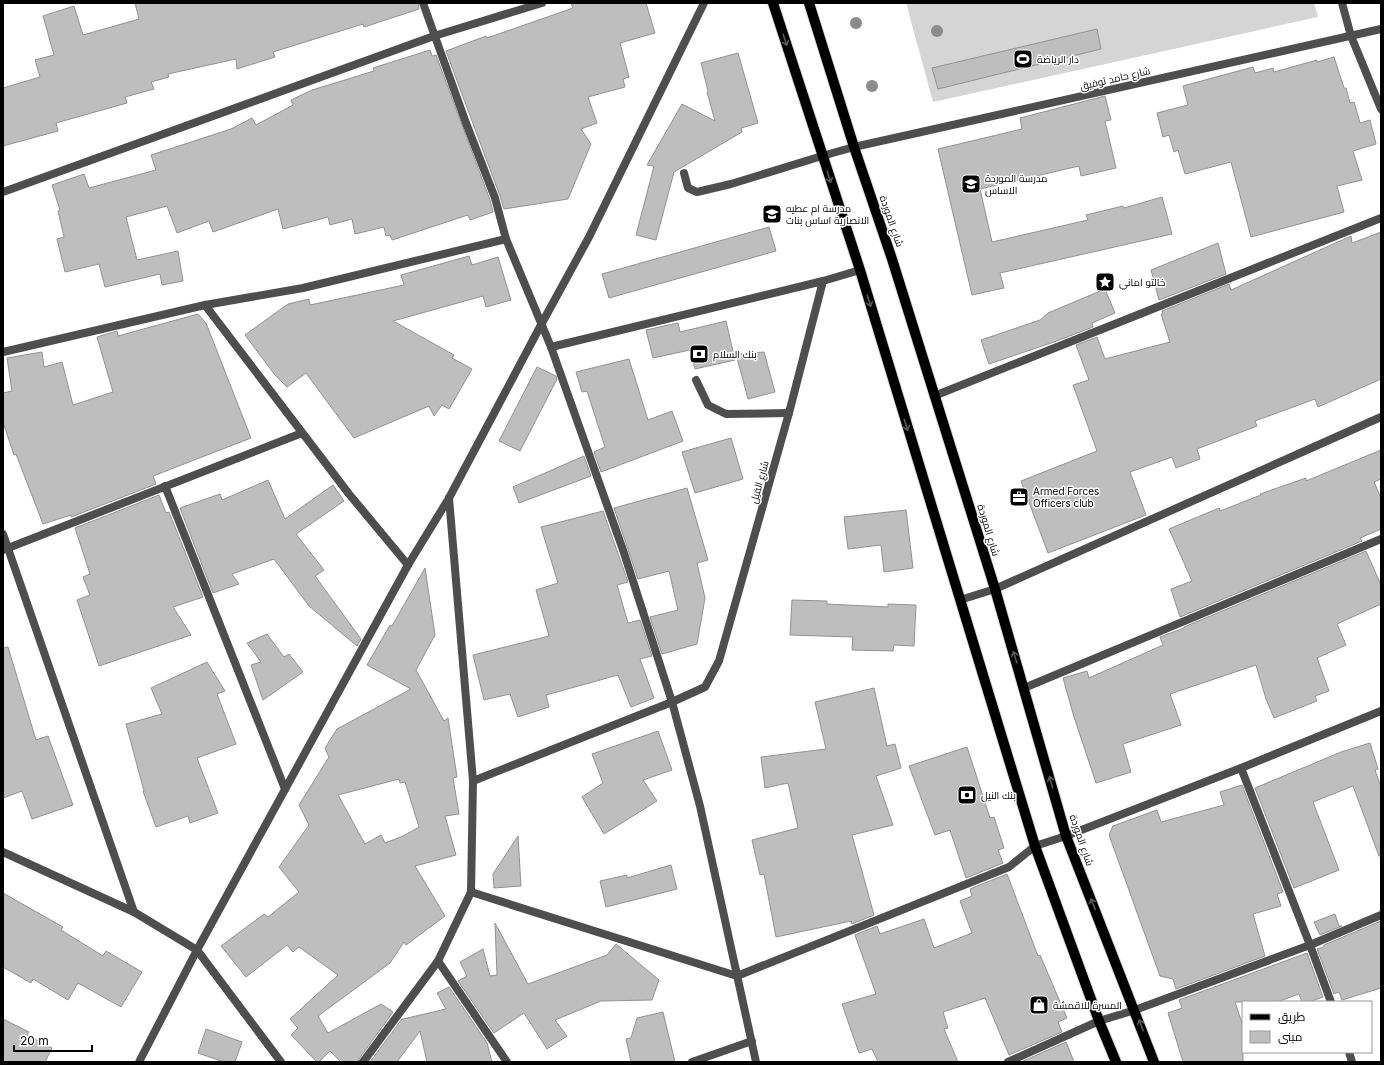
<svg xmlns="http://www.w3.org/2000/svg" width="1384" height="1065" font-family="Inter,Cairo,sans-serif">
<rect width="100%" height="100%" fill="#fff"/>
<path fill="#d5d5d5" d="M906 3H1314L1318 17 933 102Z"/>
<g fill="#bebebe" stroke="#929292" fill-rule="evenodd">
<path d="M135 3H418L419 9 364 27 363 24 273 52 275 57 237 69 236 59 168 74 169 77 151 82 154 89 125 97 127 103 56 123 58 131 3 146V88L40 77 35 60 54 55 43 16 74 6 83 35 139 19Z"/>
<path d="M571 3H646L655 33 620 43 629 77 623 79 625 87 588 97 597 123 581 129 591 144 568 199 504 209 500 196 446 51 486 36 487 38 573 8Z"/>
<path d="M1097 29 1101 49 938 89 932 68Z"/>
<path d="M430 50 432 56 436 55 490 200 493 212 470 220 468 215 392 240 390 235 386 236 384 227 355 234 352 219 330 225 328 217 283 229 278 209 213 232 209 221 177 233 167 206 126 217 137 260 178 251 183 281 162 285 160 274 105 287 99 264 65 272 57 239 64 237 58 211 60 210 52 185 84 174 89 188 156 170 151 155 231 129 252 118 256 125 293 105 291 100 312 90 374 71 373 68Z"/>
<path d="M738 53 758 123 741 128 742 132 674 172 656 240 636 235 654 166 647 165 682 104 715 121 707 92 708 91 701 63Z"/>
<path d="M1334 57 1344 88H1346L1350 103 1354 102 1360 123 1370 120 1376 144 1353 151 1362 180 1337 186 1344 212 1251 237 1231 162 1185 174 1178 150 1174 152 1169 135 1163 137 1157 113 1188 105 1183 86 1253 67 1255 73 1273 68 1274 72 1317 60V62Z"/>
<path d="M1105 96 1111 120 1105 121 1116 168 1081 176 1079 166 980 189 992 242 1088 220 1086 215 1123 206 1124 208 1162 197 1172 234 1000 273 1004 288 972 295 938 149 1022 129 1020 118Z"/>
<path d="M769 227 776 251 609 298 602 274Z"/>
<path d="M1381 232V379L1318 407 1315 399 1255 421 1257 426 1197 449 1200 459 1176 468 1172 457 1130 472 1146 515 1048 553 1021 481 1097 451 1073 385 1089 380 1076 345 1097 337 1105 359 1170 342 1161 314H1163L1162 311 1229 284 1231 290 1351 236 1352 243Z"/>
<path d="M1218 243 1226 274 1159 300 1151 270Z"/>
<path d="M469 256 472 265 498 257 511 300 486 307 483 296 393 321 454 355 452 358 472 369 449 409 442 405 434 416 429 406 354 438 306 373 287 387 275 375 245 335 288 304 309 299 310 305 404 285 401 275Z"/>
<path d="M1105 289 1115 313 1092 323 1093 327 1054 342 989 364 981 340 1040 320 1048 313Z"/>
<path d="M198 314 206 323 251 438 153 476 156 484 71 517V515L43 524 16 454 14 455 3 422V393L12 391 7 358 42 352 44 367 62 362 73 405 113 392 97 337 117 331 118 336Z"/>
<path d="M726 321 735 360 695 369 690 350 653 358 646 330 678 323 680 332Z"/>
<path d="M764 352 775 392 748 399 736 354Z"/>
<path d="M629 359 648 420 672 411 683 441 601 472 594 452 605 447 587 391 582 392 576 372Z"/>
<path d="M537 367 556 376 557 379 520 451 499 441Z"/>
<path d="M731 438 743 479 695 493 682 452Z"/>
<path d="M1381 450V479L1374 482 1381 498V529L1360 538 1362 541 1180 617 1171 589 1192 581 1169 529 1219 508 1220 511 1261 495 1260 494 1306 478V481Z"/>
<path d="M584 456 591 476 519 503 513 487Z"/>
<path d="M268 480 285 519 333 485 344 501 296 534 324 570 315 576 361 639 357 646 309 606 274 559 232 574 239 584 213 593 180 508 220 494 222 500Z"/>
<path d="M687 488 708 560 697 563 705 598 697 644 662 654 650 617 678 610 669 571 638 579 614 508Z"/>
<path d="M159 495 166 513 169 512 203 597 173 607 191 635 99 666 77 600 90 595 83 577 90 574 75 528Z"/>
<path d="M906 510 913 568 884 572 881 545 848 549 844 517Z"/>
<path d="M603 511 628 582 617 585 628 623 640 620 652 656 640 659 654 698 631 707 618 675 546 695 549 707 518 717 510 694 484 700 473 655 549 636 536 590 558 583 541 527Z"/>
<path d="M1366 551 1381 585V604L1337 624 1346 645 1317 658 1329 691 1315 696 1317 701 1274 718 1266 699 1256 665 1170 694 1181 725 1123 744 1131 772 1096 783 1074 717 1063 678 1087 671 1089 678 1163 645 1160 637 1184 628V627Z"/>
<path d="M425 568 435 635 416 670 444 721 448 718 457 777 453 778 459 814 445 816 456 855 415 866 445 916 406 945 404 942 390 963 318 1016 328 1033 381 1004 393 1012 359 1059 358 1062H341L330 1051 319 1062H317L291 1035 298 1028 290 1019 338 975 299 947 293 952 287 945 246 977 221 946 264 914 268 917 299 892 279 867 309 825 299 805 329 757 325 748 337 729 411 689 367 665 390 625 392 626ZM399 779 400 783 405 782 419 827 403 836 385 843 381 835 365 844 338 795Z"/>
<path d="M792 600 827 601V604L888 607V604L916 605 914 646 894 645 893 651 852 650 853 637 790 635Z"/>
<path d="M267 634 284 657 289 654 303 672 263 700 251 665 261 662 247 643Z"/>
<path d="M8 647 36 740 48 736 73 805 32 819 22 791 3 798V648Z"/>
<path d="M207 662 225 691 217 694 236 744 197 758 218 813 190 823 188 816 156 827 143 791H144L126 724 162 714 151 688Z"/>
<path d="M874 688 887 746 895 744 901 768 876 776 893 825 852 835 874 915 852 924 851 921 776 937 764 874 760 875 752 840 798 828 788 783 765 788 761 757 826 749 815 702Z"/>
<path d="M658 731 672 770 643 780 657 801 604 834 582 797 603 783 592 754Z"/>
<path d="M1370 743 1378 769 1375 770 1381 787V856H1379L1353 786 1313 802 1339 870 1294 888 1255 788 1341 752Z"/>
<path d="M967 747 990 818 994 817 1004 848 998 850 1003 863 966 878 950 830 935 835 909 766Z"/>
<path d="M1242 785 1283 892 1277 894 1281 906 1253 914 1265 956 1176 989 1173 979 1160 976 1109 835 1113 826 1157 810 1161 822 1224 805 1220 792Z"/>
<path d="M518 836 521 886 494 888 493 874Z"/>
<path d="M671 865 677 889 606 907 600 881 627 875V878Z"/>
<path d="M1007 874 1038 956 1040 955 1067 1018 1058 1022 1062 1032 1009 1055 985 998 943 1012 948 1028 944 1029 958 1062H878L872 1049 859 1053 842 1004 876 994 855 935 877 926 880 934 924 919 934 948 972 933 960 901 972 896 970 889Z"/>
<path d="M3 893 63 927 61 930 103 956 106 951 142 972 121 1007 78 983 68 1000 33 979 31 983 3 967Z"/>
<path d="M1335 914 1339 926H1342L1320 935 1314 922Z"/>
<path d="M1381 921V988L1342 1000 1339 992 1334 994 1317 949 1324 947V945Z"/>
<path d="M495 923 528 984 607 955 616 944 659 980 652 1000 601 1001 555 1020 567 1036 547 1049 524 1013 494 1033 458 981 467 976 460 962 483 949 490 976 497 975Z"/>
<path d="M1307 953 1323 997 1309 1002H1302L1299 994 1277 1002H1235L1243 1026V1062H1183L1168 1013 1182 1008 1179 1000Z"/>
<path d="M449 987 487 1043 492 1062H427L420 1031 397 1062H370L402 1019H403L446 1009 437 993Z"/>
<path d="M663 1012 675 1062H631L626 1039 631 1038 637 1018Z"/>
<path d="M3 1019 29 1032 27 1035 52 1048 45 1062H3Z"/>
<path d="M206 1029 242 1042 235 1062H224L198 1053Z"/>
<path d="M1066 1042 1074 1062H1021Z"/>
</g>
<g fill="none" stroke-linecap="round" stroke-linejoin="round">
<g stroke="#dbdbdb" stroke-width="12">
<g id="primary">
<path d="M773 3 860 270 1035 846 1099 1021 1116 1062"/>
<path d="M809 3 854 147 892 259 995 589 1066 836 1154 1062"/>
</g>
</g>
<g stroke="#4e4e4e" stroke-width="8">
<path d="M684 173 688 188 697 192 731 184 822 156"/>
<path d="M696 380 708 405 726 414 789 413"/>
</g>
<g stroke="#4e4e4e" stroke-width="8">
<path d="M423 3 466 123 495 198 506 239"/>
<path d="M1342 3 1351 36 1381 109"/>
<path d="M822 156 854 147 1381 29"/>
<path d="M3 192 434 36 542 3"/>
<path d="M205 305 349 494 408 565"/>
<path d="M551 347 823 281"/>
<path d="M3 352 205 305 303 288 506 239 551 347 623 550 672 702 700 806 756 1062"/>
<path d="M934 396 1381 218"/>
<path d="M165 486 285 789"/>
<path d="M3 534 134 912 197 950 139 1062"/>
<path d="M3 550 302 433"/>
<path d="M960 600 995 589 1381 417"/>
<path d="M1024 688 1381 539"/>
<path d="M1241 768 1310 945 1331 1002"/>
<path d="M473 781 672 702 705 687 719 661 789 413 823 281 860 270"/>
<path d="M3 852 134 912"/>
<path d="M471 892 737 976 1009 867 1035 846 1066 836 1241 768 1381 711"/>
<path d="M438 961 507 1062"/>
<path d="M1349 1052 1352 1062"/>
<path d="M281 1062 197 950 408 565 449 498 542 323 589 237 704 3"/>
<path d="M363 1062 438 961 471 892 473 781 449 498"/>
<path d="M692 1062 752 1041"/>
<path d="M1008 1062 1099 1021 1135 1010 1310 945 1381 915"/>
</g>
<use href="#primary" stroke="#000" stroke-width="10"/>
</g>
<g fill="#8b8b8b">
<circle cx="856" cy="23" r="6"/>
<circle cx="937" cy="31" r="6"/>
<circle cx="872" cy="86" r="6"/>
</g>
<defs><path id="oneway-shaft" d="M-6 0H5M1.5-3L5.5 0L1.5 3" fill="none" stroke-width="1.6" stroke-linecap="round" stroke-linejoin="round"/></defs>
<g stroke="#595959">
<use href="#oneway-shaft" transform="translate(785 40) rotate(72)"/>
<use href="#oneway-shaft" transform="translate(829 177) rotate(72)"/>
<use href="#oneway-shaft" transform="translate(869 301) rotate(73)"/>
<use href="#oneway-shaft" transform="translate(906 425) rotate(73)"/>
<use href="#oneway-shaft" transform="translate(1015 657) rotate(-107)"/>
<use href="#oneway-shaft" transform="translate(1051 782) rotate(-106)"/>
<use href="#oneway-shaft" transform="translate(1093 904) rotate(-112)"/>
<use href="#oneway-shaft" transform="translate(1141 1025) rotate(-110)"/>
</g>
<defs>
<g id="stadium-square" transform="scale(1)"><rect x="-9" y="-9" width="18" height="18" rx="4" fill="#000" stroke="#fff"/><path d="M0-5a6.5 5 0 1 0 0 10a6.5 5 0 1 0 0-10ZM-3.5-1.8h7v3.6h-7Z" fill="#fff"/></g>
<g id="school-square" transform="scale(1)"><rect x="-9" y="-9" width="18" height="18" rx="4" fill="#000" stroke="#fff"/><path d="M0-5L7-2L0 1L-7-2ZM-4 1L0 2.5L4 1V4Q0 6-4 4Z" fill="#fff"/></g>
<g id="sight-square" transform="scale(1)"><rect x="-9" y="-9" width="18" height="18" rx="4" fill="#000" stroke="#fff"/><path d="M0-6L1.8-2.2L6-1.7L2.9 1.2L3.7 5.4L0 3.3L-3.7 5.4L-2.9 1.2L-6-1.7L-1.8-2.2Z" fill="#fff"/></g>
<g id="bank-square" transform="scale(1)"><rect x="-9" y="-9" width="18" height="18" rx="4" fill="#000" stroke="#fff"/><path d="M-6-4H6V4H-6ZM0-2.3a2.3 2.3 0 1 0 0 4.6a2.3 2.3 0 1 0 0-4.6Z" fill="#fff"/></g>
<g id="office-square" transform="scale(1)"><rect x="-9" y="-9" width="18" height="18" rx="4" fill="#000" stroke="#fff"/><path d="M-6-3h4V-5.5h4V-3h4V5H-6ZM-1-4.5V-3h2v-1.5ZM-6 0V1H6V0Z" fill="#fff"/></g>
<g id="shop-square" transform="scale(1)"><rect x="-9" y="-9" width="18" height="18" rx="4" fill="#000" stroke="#fff"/><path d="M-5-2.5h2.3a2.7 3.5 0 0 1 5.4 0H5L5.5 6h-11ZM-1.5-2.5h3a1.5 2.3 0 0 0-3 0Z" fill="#fff"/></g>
</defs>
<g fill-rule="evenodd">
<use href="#stadium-square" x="1023" y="59"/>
<use href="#school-square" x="971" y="184"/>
<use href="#school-square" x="772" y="214"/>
<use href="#sight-square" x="1105" y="282"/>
<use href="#bank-square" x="699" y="354"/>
<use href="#office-square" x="1019" y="497"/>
<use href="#bank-square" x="967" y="795"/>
<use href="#shop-square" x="1039" y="1005"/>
</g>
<g text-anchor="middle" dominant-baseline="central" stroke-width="3" stroke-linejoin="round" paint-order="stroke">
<g font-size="10" fill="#000" stroke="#fff" text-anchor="start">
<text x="1037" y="59">دار الرياضة</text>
<text x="985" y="178">مدرسة الموردة<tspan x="985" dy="12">الاساس</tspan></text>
<text x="786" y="208">مدرسة ام عطيه<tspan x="786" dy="12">الانصارية اساس بنات</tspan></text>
<text x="1119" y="282">خالتو اماني</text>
<text x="713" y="354">بنك السلام</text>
<text x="1033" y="491">Armed Forces<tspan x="1033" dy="12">Officers club</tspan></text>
<text x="981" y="795">بنك النيل</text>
<text x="1053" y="1005">المسرة للاقمشة</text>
</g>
<g font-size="10" fill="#000" stroke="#fff">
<text transform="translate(1115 78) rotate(-13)">شارع حامد توفيق</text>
<text transform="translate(892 221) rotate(71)">شارع الموردة</text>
<text transform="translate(759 482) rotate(-74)">شارع الفيل</text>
<text transform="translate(989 530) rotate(73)">شارع الموردة</text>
<text transform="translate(1082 840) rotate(71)">شارع الموردة</text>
</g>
</g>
<rect width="1384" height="1065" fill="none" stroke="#000000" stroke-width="8"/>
<rect x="1242" y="1001" width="130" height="52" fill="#ffffff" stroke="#999999"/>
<rect x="1250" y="1014" width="20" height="6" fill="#000000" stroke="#999999"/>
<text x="1278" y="1021" font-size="12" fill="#000000">طريق</text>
<rect x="1250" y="1031" width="20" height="12" fill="#bebebe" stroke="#999999"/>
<text x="1278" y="1041" font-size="12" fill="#000000">مبنى</text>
<path d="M14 1045v6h78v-6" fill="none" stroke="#000000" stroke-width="2"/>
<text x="20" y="1045" font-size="12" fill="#000000" stroke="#ffffff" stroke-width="3" paint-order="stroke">20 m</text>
</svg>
